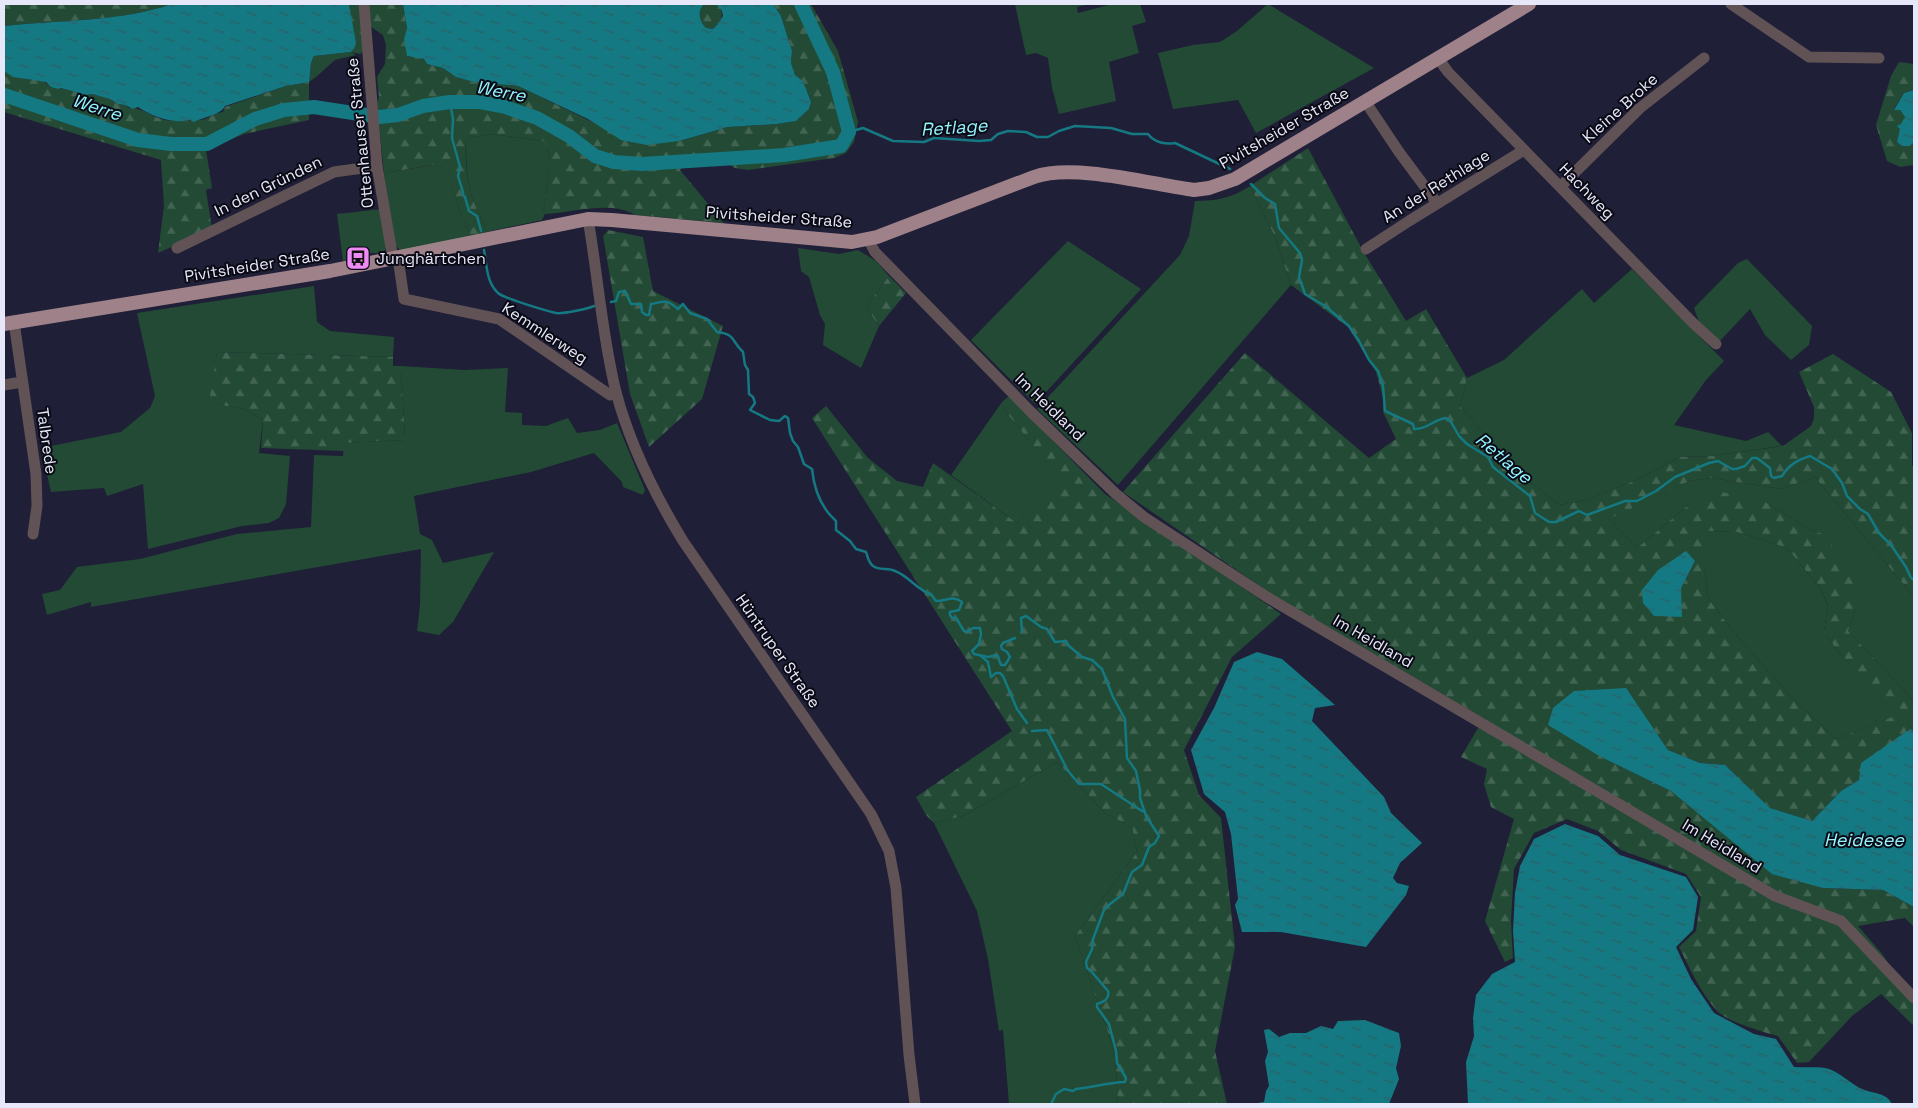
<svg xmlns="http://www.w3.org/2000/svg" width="1918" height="1108" font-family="'Space Grotesk',sans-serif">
<defs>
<pattern id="forest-firs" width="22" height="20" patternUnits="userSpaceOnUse" patternTransform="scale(1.25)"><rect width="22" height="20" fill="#224a34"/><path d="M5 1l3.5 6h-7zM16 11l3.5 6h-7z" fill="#426452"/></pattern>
<pattern id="water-ripples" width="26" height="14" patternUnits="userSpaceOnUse" patternTransform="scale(1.25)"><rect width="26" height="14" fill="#147982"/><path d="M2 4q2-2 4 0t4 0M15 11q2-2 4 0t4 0" fill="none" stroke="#2c5f66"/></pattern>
</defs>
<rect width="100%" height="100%" fill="#1f1f37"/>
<g fill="#224a34">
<path d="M1015 4H1090L1077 7 1078 13 1112 4H1140L1146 22 1132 26 1139 53 1109 62 1116 101 1059 114 1052 88 1048 58 1036 53 1026 55Z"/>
<path d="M1268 4 1374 68 1256 133 1238 100 1173 109 1158 53 1193 45 1220 42 1237 31Z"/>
<path d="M351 52 356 55 335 60 316 77 309 82C311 73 309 64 314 56Z"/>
<path d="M492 134 543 141C555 153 546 196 543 211L545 214 542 220 486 232C484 221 478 213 474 202 466 182 466 160 466 138Z"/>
<path d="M434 165 443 168 449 172 459 209 471 236 405 250H400L394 244 384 173Z"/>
<path d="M1250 186 1275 237 1291 285 1118 485 1037 409 1180 255 1189 236 1195 201C1216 201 1232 198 1250 186Z"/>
<path d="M381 209 386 247 384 253H371L343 261 337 214Z"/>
<path d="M1068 241 1141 289 1035 404 971 340Z"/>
<path d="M798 248 839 254 858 250 876 261 889 276 866 307 879 326 861 368 823 345 825 324 820 315 809 277 801 271Z"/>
<path d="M1747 259 1812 326 1809 345 1791 360 1765 335 1750 309 1718 343 1699 322 1694 308 1738 263Z"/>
<path d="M1632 269 1724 361 1706 380 1674 425 1746 441 1768 432 1782 446 1711 456 1680 457 1634 481 1586 500 1559 505 1516 471 1460 406 1467 378 1504 360 1582 289 1594 303Z"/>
<path d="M314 286 317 322 330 331 394 337 393 357 217 352 210 403 245 409 263 420 259 453 290 456 286 504 279 518 269 523 242 526 148 549 143 484 107 496 104 488 51 492 41 448 121 432 150 408 155 396 137 313Z"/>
<path d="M401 366 464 370 508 368 505 412 522 413V425L546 426 568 418 577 433 600 430 617 423 645 490 643 495 623 487 622 482 594 453 531 472 414 496 420 534 432 540 443 563 494 552 453 622 439 635 417 631 420 605 421 549 91 607V602L47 615 42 594 60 590 77 567 140 559 237 534 311 527 314 455 343 456 344 443 405 440Z"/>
<path d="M1002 402 1005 411 1064 482 1017 523 951 475Z"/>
<path d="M1815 477 1914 597V701L1848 631 1855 610 1824 534 1810 530 1767 503H1691L1637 548 1608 518 1689 481 1712 478 1782 489Z"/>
<path d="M1705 531 1737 532 1787 548 1820 588 1828 606 1824 632 1839 653 1898 715 1836 739 1790 696 1732 630 1708 598 1705 569Z"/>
<path d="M1057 762 1106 814 1132 827 1137 852 1075 936 1115 1053 1118 1104H1009L1003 1030 999 1031 988 959 977 911 934 823 963 816Z"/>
</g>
<g fill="url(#forest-firs)" fill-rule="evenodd">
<path d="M4 4H172C120 22 59 20 4 26Z"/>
<path d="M349 4H360L364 51 360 54 351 52 354 49 355 43Z"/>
<path d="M369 4H403L407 29 404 39 409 57 413 56 425 60 427 64 443 68 456 77 474 82 518 86 603 127 679 141 728 127 777 124 796 121 809 109 811 102 803 81 795 75 791 63 792 51 781 16 773 4H811L838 51 858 122 854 142 846 153 834 158 748 170 735 168 726 163 682 167 680 170 724 223 635 215C610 200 572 213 545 214L543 211C546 196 555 153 543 141L492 134 466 138C465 159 466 182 474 202 478 213 484 221 486 232L471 236 459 209 449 173 443 168 433 165 384 173 377 103 379 97 377 77 385 64 386 45 383 35 371 27Z"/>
<path d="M704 4H716C726 12 722 21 713 29L706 28C699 21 697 11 704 4Z"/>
<path d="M1899 62 1914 64V90L1904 93 1894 109 1900 110 1905 117 1897 142 1902 146H1910L1914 142V165L1900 167 1887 161 1876 125 1891 76Z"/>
<path d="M4 71C16 77 28 81 42 80L51 87 58 89 61 88 86 95 92 94 110 99 118 104 125 105 129 108C142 107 152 117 165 120 171 121 199 121 205 119 211 116 216 113 223 112L225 107 286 86 309 82V120L244 134 206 150 212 188 206 190 212 229 158 253 164 206 161 160 4 112Z"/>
<path d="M1308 148 1363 251 1406 321 1426 309 1467 378 1460 406 1516 471 1559 505 1586 500 1634 481 1680 457 1711 456 1783 446 1811 426 1814 419V407L1799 372 1833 354 1891 392 1912 433V465L1914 468V597L1815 477 1782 489 1712 478 1689 481 1609 519 1637 548 1691 503 1718 491 1767 503 1810 530 1824 534 1852 574 1855 610 1848 631 1914 701V732L1909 729 1859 780 1841 791 1812 821 1770 808 1725 765 1700 763 1668 750 1625 688 1601 757 1671 791 1705 817 1823 888 1883 890 1914 907V927L1905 918 1858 926 1883 955 1899 981 1914 995V1026L1881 994 1852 1016 1809 1062 1797 1063 1778 1036C1763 1032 1728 1022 1717 1011 1701 993 1690 969 1679 947L1696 931 1701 897 1686 874 1621 850 1598 831 1567 819 1534 833 1514 869 1511 920 1513 958 1505 962 1485 921 1514 819 1491 807 1484 784 1487 769 1461 757 1478 728 1485 719 1270 593 1123 492 1245 353 1369 458 1396 439 1383 412 1384 401 1376 372 1348 327 1291 285 1275 237 1250 186ZM1705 531 1737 532 1787 548 1820 588 1828 605 1824 632 1839 653 1897 715 1836 739 1790 696 1732 630 1708 598 1705 569ZM1695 561 1681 588V617L1658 570Z"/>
<path d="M608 230 643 237 653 291 723 326 702 399 649 447 630 394 603 236Z"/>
<path d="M889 276 906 293 879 326 866 307Z"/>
<path d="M217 352 393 357V366H401L405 440 344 443V451L261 448 263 420 245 409 209 403Z"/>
<path d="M1009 396 1105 494 1281 614 1232 657 1184 750 1199 795 1221 818 1235 947 1215 1051 1227 1104H1118L1115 1053 1075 936 1137 852 1132 827 1106 814 1057 762 963 816 934 823 926 815 916 797 1012 731 812 418 826 406 868 458 897 481 923 487 933 463 1017 523 1063 482 1005 411 1002 402Z"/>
</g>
<g fill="url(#water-ripples)">
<path d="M172 4H349L356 43 354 49 351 52 314 56C309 64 311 73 309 82L286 86 225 106C221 115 203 117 194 122L190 120C172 124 153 117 138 107L133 109 125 105 118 104 110 99 92 94 86 95 61 88 58 89 51 87 46 82 13 77 4 71V26C59 20 120 22 172 4Z"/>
<path d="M403 4H704C697 11 699 21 706 28L713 29 717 25 723 16 722 11 716 4H773L781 16 792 51 791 63 795 75 803 81 811 102 809 109 796 121 777 124 728 127 679 141 647 145 621 140 588 119 518 86 474 82 456 77 443 68 427 64 424 59 407 56 404 39 407 28Z"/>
<path d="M1914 90V142L1910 146H1902L1897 142 1900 129 1897 126 1901 124 1905 117 1900 110H1894L1904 93Z"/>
<path d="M1686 551 1695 561 1681 588 1682 617 1654 616 1643 603 1642 590 1658 570Z"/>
<path d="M1257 652 1282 659 1335 705 1315 708 1312 721 1384 797 1391 813 1422 843 1400 863 1393 878 1397 883 1409 886 1406 895 1366 947 1281 932H1242L1235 905 1238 899 1231 834 1225 812 1204 794 1191 750 1214 708 1234 662Z"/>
<path d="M1626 688 1668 750 1700 763 1725 765 1770 808 1812 821 1841 791 1859 780 1861 763 1910 729 1914 732V907L1883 890 1823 888 1772 874 1671 791 1601 757 1548 725 1553 708 1574 691Z"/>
<path d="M1565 824 1598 836 1620 855 1686 877 1698 897 1693 930 1676 947 1691 979 1714 1013 1754 1034 1776 1039 1794 1067C1805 1068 1819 1066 1829 1069 1842 1074 1851 1084 1862 1089 1873 1094 1886 1092 1892 1104H1468L1466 1062 1474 1036 1473 1018 1476 995 1492 974 1515 962 1513 931 1515 893 1520 866 1534 839Z"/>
<path d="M1365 1020 1399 1033 1401 1046 1396 1068 1399 1079 1389 1104H1257V1103L1264 1102 1266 1091 1269 1086 1265 1061 1268 1052 1264 1030 1269 1029 1279 1037 1290 1033H1306L1321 1026 1333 1029 1338 1021Z"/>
</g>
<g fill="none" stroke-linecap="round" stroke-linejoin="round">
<g stroke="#147982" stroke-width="2.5">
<path d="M450 102 453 119 452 138 460 167 458 176 463 192V195L465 197 469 211 477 216 481 231"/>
<path d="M849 132 863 128 893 141 924 142 934 138 979 141 991 140 998 134 1008 131 1026 132 1037 137H1048L1059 131 1075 126 1111 128 1132 134H1148C1154 142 1165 145 1175 143L1230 169"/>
<path d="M1251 184 1265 198 1275 204 1279 228 1300 253 1302 260 1299 277 1305 294 1325 306 1349 326 1359 341 1369 360 1378 371 1383 386 1385 411 1413 424 1414 429C1427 430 1434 419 1446 418L1451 422 1459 436 1467 444 1488 457 1493 467 1530 496 1535 513 1549 522H1556L1579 511 1587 515 1625 501H1637L1656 491 1675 477 1709 463 1718 461 1732 469H1736L1745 466 1752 458H1757L1770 468 1771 476 1774 478 1782 476C1789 465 1797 460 1810 456L1832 469 1842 483 1847 496 1860 509 1868 514 1879 533 1891 545 1906 567 1911 578 1914 580"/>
<path d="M484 250C487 265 486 282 498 293 503 298 547 311 556 313 563 314 587 309 594 306"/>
<path d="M611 302 616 301 619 292 625 291 631 304H641L642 312 646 315H649L651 304C666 301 666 299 678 309L683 304 690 313 707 319 717 332C736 334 731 341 743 352L745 365 748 370 749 394 753 397 755 403 750 410 770 420 779 421 785 416 788 418 790 433 793 441 798 447 804 464 812 469C814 488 821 508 836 521V530L850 541 856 549 866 552C868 557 868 562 873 566 880 571 888 567 895 571 909 576 918 591 931 594L936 601C946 601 954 595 962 602L959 610 950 612V615L952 618H956L964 631 967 632 973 628H980L981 634 979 644 972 651 974 654 988 657 997 655 1001 665H1005L1010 657 1007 652 1002 649 1001 646 1003 643 1015 638"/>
<path d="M1022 632 1021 618 1026 616 1041 627 1047 629 1055 642 1066 641 1069 646 1082 657 1092 660 1102 669 1113 697 1125 719 1127 758 1136 771 1140 790V798L1146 816 1159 836 1155 843 1149 847 1142 865 1132 872 1123 894 1110 904 1104 910 1093 939 1092 949 1086 962 1087 968 1091 971 1108 991C1110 999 1104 1002 1097 1004V1007L1109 1024 1116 1051 1117 1063 1126 1078 1125 1082C1109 1082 1092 1088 1076 1089L1073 1091 1064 1089 1056 1094 1051 1104"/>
<path d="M981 656 988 662 991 677 996 673H1000L1003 676 1017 709 1027 723"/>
<path d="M1032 731 1047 730 1068 771 1079 784H1101L1142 811H1145"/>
</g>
<path stroke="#147982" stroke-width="14" d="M4 95 138 140 171 144H207L255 119 284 110 314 107 379 117 398 115 423 106 450 102H479L505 107 537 118 569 136 595 156 614 162 642 164 784 155 841 146 849 132 833 72 801 4"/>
<g stroke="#615256" stroke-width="11">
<path d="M364 4 377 166 393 259"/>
<path d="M1731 4 1809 57 1879 58"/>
<path d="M1438 58 1448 72 1693 323 1716 344"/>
<path d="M1365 101 1399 152 1437 203"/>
<path d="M1561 186 1640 108 1704 58"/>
<path d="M588 219C598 276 602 336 616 392 630 445 655 495 683 541L871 814 889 851 896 888 909 1055 915 1104"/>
<path d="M868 239 875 252 1031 412 1116 494 1144 517 1267 597 1775 896 1841 921 1914 998"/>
<path d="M177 248 334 172 377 166"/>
<path d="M1366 249 1409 221 1524 150"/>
<path d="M398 258 404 299 499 319 610 395 616 392"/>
<path d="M14 322 36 474 37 506 33 534"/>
<path d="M4 385 22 382"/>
</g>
<path stroke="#9f8189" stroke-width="14" d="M4 324 330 271 588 219 612 220 852 242 877 237 1034 177C1074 163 1150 184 1194 190L1209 188 1235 179 1529 4"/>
</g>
<defs>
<g id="bus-square" transform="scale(1.25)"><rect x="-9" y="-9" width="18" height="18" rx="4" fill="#f08bf6" stroke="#0a0a15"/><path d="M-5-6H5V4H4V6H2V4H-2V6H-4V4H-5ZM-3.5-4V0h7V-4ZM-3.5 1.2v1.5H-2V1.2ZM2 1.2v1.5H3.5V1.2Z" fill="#111"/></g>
</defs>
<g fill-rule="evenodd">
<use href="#bus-square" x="358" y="258"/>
</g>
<g text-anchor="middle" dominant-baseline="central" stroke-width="4" stroke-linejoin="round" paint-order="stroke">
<g font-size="16" fill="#e6e7f8" stroke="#0a0a15">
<text transform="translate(1620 108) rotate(-42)">Kleine Broke</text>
<text transform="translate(1284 128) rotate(-30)">Pivitsheider Straße</text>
<text transform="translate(360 133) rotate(-96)">Ottenhauser Straße</text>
<text transform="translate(268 186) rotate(-26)">In den Gründen</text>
<text transform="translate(1436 186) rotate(-32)">An der Rethlage</text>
<text transform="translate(1587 191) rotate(46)">Hachweg</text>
<text transform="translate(779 217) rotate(4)">Pivitsheider Straße</text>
<text transform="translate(257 265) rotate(-9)">Pivitsheider Straße</text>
<text transform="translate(545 333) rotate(33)">Kemmlerweg</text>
<text transform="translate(1050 407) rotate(44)">Im Heidland</text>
<text transform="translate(47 441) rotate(82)">Talbrede</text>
<text transform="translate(1373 641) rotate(30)">Im Heidland</text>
<text transform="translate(778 651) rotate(55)">Hüntruper Straße</text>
<text transform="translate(1722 846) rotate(31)">Im Heidland</text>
</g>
<g font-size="16" fill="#e6e7f8" stroke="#0a0a15" text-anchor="start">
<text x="376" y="258">Junghärtchen</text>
</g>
<g font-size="18" font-style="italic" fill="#94f5ff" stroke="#0a0a15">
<text transform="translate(501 91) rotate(11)">Werre</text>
<text transform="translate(97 107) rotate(18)">Werre</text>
<text transform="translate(954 127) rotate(-4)">Retlage</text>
<text transform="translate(1504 458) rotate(40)">Retlage</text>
<text x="1864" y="839">Heidesee</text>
</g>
</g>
<rect width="1918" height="1108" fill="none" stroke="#e6e7f8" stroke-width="10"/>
</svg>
